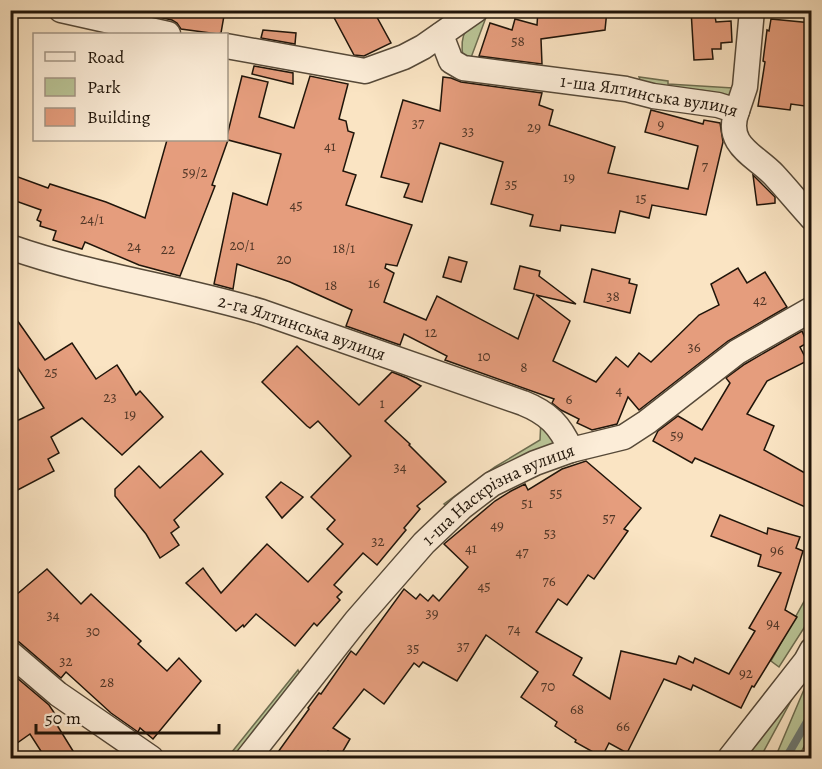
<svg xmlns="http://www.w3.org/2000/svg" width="822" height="769" font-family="Alegreya,serif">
<rect width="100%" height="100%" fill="#fae4c3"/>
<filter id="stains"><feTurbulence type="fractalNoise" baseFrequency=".00333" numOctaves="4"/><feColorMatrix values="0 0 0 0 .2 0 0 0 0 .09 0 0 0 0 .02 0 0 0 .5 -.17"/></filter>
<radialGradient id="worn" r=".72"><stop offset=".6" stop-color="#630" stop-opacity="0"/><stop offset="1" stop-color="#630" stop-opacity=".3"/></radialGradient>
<g fill="#bac597" stroke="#6d6d50" stroke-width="1.5">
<path d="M740 11H747L736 101C716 86 668 89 643 88L639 77 668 81V84L733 88Z"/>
<path d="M488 12 469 63 463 58C459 32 466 26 488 12Z"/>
<path d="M541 418 554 440 551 446 449 507 444 504 495 467 540 440Z"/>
<path d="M811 589V617L779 667 771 661Z"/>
<path d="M298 670 302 678 238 758H227Z"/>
<path d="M811 673V733L798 758H775Z"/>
<path d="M789 697 792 699 760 758H736Z"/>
</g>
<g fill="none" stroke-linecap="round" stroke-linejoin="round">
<path stroke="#6d7a74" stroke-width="8" d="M786 758 812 713"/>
</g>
<g fill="#e59d7d" stroke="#20150a" stroke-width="1.5">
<path d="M136 10H225L221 33 218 34 181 29 177 23 172 20 135 12Z"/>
<path d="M330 10H373L391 43 364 56 354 55Z"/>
<path d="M538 10H607L605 30 541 39 542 64 479 56 490 23 512 30 515 19 537 25Z"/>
<path d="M691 10H714L716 22 731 21 732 42 721 43V49H712L713 59 694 60Z"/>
<path d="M771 19 812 23V107L791 104 790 110 758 106 765 62 763 61 767 30 769 31Z"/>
<path d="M263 30 296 33 295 44 261 38Z"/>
<path d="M254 66 293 73V84L252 74Z"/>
<path d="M242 76 268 82 259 117 294 128 310 76 348 84 339 119 346 121 348 131 354 133 343 171 356 175 346 205 412 225 397 266 386 264 385 268 394 273 384 302 426 320 437 296 518 339 534 294 514 289 520 266 540 271 539 276 576 304 536 295 570 321 553 361 596 382 616 357 628 367 639 353 651 362 699 315 719 305 711 284 738 268 747 283 765 272 787 307 728 341 639 410 628 397 617 424 592 430 577 423 579 419 561 410 552 403 554 399 445 360 447 356 404 334 400 345 346 326 352 310 290 282 237 264 233 289 214 284 233 193 267 205 281 154 228 140 212 185 215 186 180 276 139 265 85 242 82 249 53 240 56 231 40 226 41 222 37 220 41 210 10 199V174L48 188 50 184 106 202 145 218 167 140H226Z"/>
<path d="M443 77 451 78 461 82 542 93 539 105 553 110 549 125 615 147 608 173 688 189 698 146 645 132 651 110 703 124 704 120 720 123 723 142 706 215 652 205 649 218 620 211 615 233 561 225 560 231 530 226 533 215 491 204 503 162 440 143 422 202 404 197 409 184 381 177 403 100 440 111Z"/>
<path d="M753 175 775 197V203L757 205Z"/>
<path d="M449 257 467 262 461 282 443 277Z"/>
<path d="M592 269 630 279 629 283 637 285 630 313 584 302Z"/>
<path d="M10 310 45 360 72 343 96 379 117 365 136 395 140 391 163 417 122 455 82 418 51 437 59 453 48 459 54 471 10 494V424L44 408 10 356Z"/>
<path d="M802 331 807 343 800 347 807 361 767 381 747 414 774 426 764 450 812 477V510L695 458 692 463 653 441 658 431 678 416 702 430 730 383 726 378 745 364Z"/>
<path d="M297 346 359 405 392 372 407 378 421 386 385 421 410 444 409 445 446 482 417 506 420 509 404 528 406 530 377 565 363 553 334 585 342 592 337 597 340 600 317 626 314 623 295 646 256 614 244 627 243 625 236 631 186 583 203 568 221 593 267 544 308 582 343 544 327 529 335 520 311 497 351 456 318 421 310 428 307 426 262 382Z"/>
<path d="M201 451 223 474 174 520 179 527 171 533 179 545 160 558 146 534 115 496V489L139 466 160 488Z"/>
<path d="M586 461 641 508 624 529 628 531 594 579 588 575 567 605 558 599 536 632 582 658 573 675 610 699 621 651 676 664 679 656 693 663 695 658 729 674 755 631 749 628 781 573 758 566 761 555 711 536 720 515 767 534 768 528 800 537 796 548 803 551 785 610 797 617 754 687 752 686 741 708 693 685 691 690 664 679 627 753 609 743 602 757 575 742 576 740 555 726 557 722 521 697 538 672 486 635 457 681 423 662 419 667 414 663 384 704 364 689 333 728 350 739 339 758 328 751 322 759H273L309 709 308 708 319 693 321 694 351 651 356 655 404 589 416 599 420 594 428 601 433 595 439 601 468 567 444 544 495 501 511 491 525 484 528 490 562 469Z"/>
<path d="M281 482 303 497 282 518 266 497Z"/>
<path d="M47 569 81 604 91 594 141 641 138 644 167 671 179 658 201 681 153 739 140 728 138 732 111 713 66 672 61 678 19 642 10 639V600Z"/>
<path d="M10 672 49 705 55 714 52 717 78 759H46L30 734 10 748Z"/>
</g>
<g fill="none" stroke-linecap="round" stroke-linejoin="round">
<g stroke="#564938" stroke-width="27">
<g id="street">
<path d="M61 10 168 34"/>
<path id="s1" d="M441 35 451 61 463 68 626 89 653 96 718 105 737 111C724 145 755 155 774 175 787 189 799 204 812 218"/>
<path d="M226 46 365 71 404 57 423 47 476 10"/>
<path d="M737 111 745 87 752 10"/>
<path id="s2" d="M10 247C92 276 179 287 262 312L523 403C548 413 560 425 571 450"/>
<path d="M10 653 58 694 151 758"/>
<path id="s3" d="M248 758 356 621 424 543 462 507 492 484 535 463 571 450 624 437 647 422 737 352 812 309"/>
<path d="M730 758 806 661 812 650"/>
</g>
</g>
<use href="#street" stroke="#fcedd8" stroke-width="24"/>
<g stroke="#20150a" stroke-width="7">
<path id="rail" d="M806 758 812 748"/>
</g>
<use href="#rail" stroke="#fcedd8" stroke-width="4.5" stroke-dasharray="14" stroke-linecap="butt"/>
</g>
<g text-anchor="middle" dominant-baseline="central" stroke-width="4.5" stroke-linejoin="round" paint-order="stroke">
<g font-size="15" fill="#513727">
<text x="518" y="41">58</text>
<text x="418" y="123">37</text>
<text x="661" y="124">9</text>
<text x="534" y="127">29</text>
<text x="468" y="131">33</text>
<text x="330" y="146">41</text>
<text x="705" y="166">7</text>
<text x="195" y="172">59/2</text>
<text x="569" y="177">19</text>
<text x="511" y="184">35</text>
<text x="641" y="198">15</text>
<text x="296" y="205">45</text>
<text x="92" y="219">24/1</text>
<text x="242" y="245">20/1</text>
<text x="134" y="246">24</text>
<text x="344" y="248">18/1</text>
<text x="168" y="249">22</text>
<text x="284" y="259">20</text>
<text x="374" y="283">16</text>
<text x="331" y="285">18</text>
<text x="613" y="296">38</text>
<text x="760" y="300">42</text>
<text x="431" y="332">12</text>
<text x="694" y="347">36</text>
<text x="484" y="356">10</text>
<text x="524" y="367">8</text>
<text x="51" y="372">25</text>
<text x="619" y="390">4</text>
<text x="110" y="397">23</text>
<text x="569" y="399">6</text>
<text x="382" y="403">1</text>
<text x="130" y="414">19</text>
<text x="677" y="435">59</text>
<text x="400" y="467">34</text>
<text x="556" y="493">55</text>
<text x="527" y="503">51</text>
<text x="609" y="518">57</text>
<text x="497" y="525">49</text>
<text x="550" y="533">53</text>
<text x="378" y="541">32</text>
<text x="471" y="548">41</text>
<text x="777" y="550">96</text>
<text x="522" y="552">47</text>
<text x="549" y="581">76</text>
<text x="484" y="586">45</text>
<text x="432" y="613">39</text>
<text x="53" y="615">34</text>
<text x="773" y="623">94</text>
<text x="514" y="629">74</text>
<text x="93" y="631">30</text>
<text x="463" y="646">37</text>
<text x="413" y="648">35</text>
<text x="66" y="661">32</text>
<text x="746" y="673">92</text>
<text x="107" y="682">28</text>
<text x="548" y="686">70</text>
<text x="577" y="709">68</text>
<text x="623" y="726">66</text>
</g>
<g font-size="18" fill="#20150a" stroke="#fcedd8">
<text stroke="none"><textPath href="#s1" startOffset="230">1-ша Ялтинська вулиця</textPath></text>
<text stroke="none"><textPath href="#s2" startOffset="303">2-га Ялтинська вулиця</textPath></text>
<text stroke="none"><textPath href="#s3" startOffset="368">1-ша Наскрізна вулиця</textPath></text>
</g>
</g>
<rect width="822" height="769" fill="none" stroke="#fae4c3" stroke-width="36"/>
<rect x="12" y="12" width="798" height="745" fill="none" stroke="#20150a" stroke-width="3"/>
<rect x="18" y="18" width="786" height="733" fill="none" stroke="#20150a" stroke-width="1.5"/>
<rect x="33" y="33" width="195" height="108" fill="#fcedd8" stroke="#a49786" stroke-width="1.5"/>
<rect x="45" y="52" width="30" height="9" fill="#fcedd8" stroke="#a49786" stroke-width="1.5"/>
<text x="87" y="63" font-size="18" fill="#20150a">Road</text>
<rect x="45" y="78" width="30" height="18" fill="#bac597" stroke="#a49786" stroke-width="1.5"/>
<text x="87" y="93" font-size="18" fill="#20150a">Park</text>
<rect x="45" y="108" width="30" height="18" fill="#e59d7d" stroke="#a49786" stroke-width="1.5"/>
<text x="87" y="123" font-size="18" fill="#20150a">Building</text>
<path d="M36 724v9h183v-9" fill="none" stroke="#20150a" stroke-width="3"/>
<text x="45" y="724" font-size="18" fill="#20150a" stroke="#fcedd8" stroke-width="4.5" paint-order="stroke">50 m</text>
<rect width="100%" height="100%" filter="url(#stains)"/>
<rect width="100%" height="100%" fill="url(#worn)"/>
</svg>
